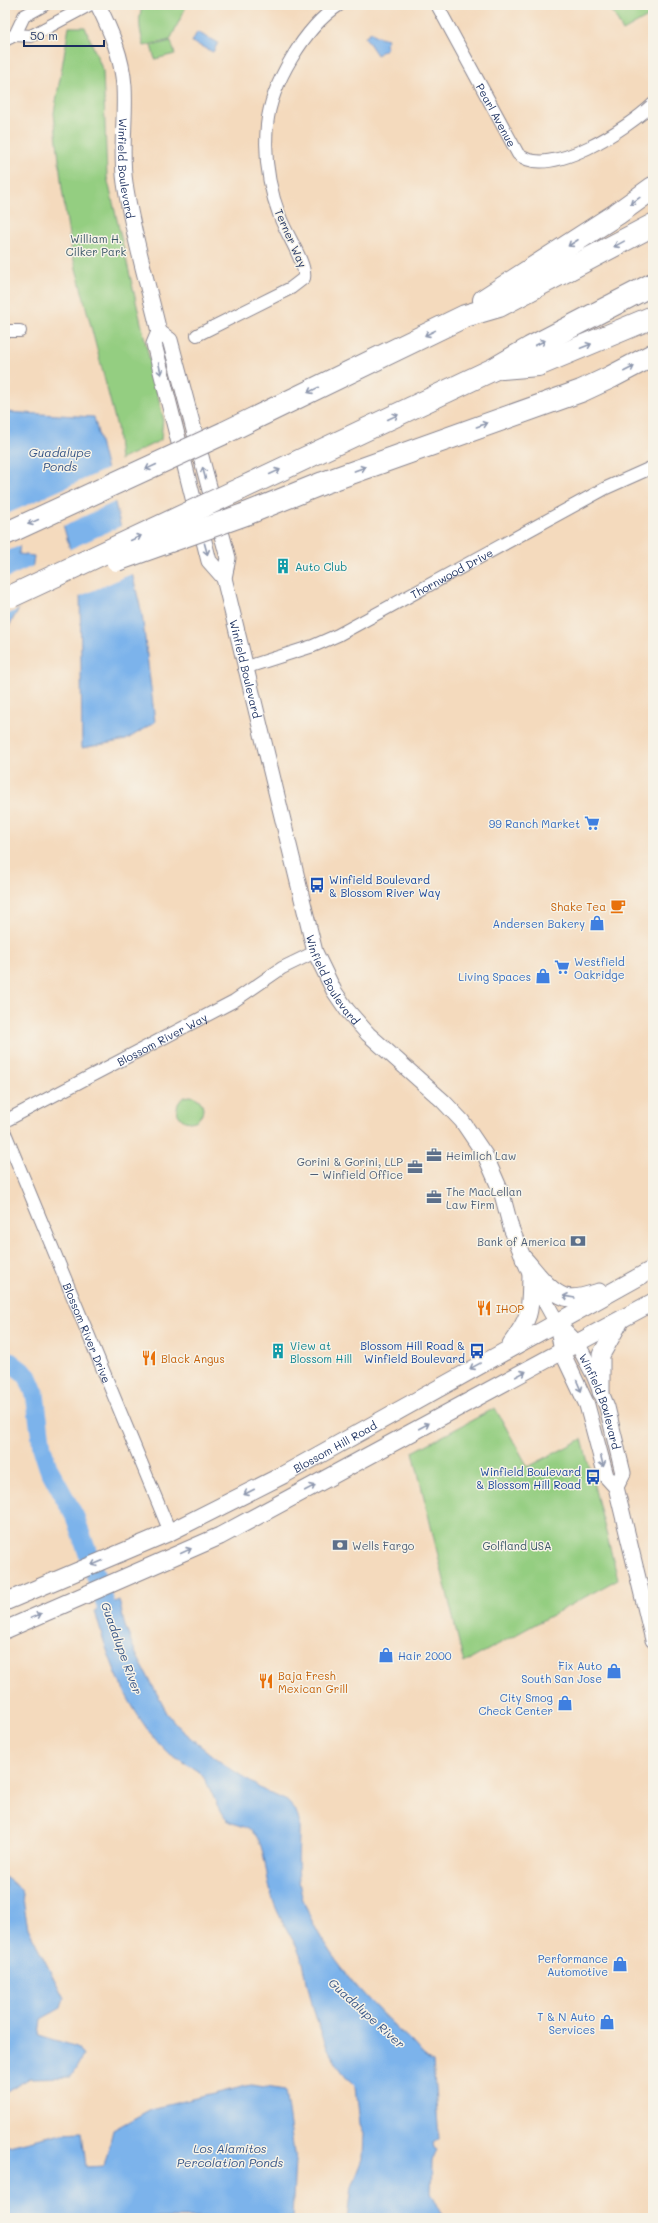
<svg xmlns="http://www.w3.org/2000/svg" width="658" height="2223" font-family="Mali,sans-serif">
<rect width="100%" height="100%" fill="#f7f3e8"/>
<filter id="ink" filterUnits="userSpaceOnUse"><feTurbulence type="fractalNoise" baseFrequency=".025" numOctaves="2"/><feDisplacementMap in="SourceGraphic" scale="8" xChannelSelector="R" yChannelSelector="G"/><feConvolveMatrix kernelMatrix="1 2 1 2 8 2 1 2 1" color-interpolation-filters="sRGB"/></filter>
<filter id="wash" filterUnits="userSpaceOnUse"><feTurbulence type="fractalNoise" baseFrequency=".012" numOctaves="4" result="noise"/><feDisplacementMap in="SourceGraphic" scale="16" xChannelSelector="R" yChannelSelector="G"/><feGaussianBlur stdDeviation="0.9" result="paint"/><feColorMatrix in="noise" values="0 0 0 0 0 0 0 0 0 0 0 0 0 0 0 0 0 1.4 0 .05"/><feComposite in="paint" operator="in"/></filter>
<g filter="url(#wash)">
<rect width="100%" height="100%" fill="#f4dabd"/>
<g fill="#94ce81" stroke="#587e70">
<path d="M143 5H183L185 9 170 40 144 46C140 32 137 18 143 5Z"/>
<path d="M609 5H653V14L623 31Z"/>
<path d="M69 27H85L103 71 107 177 163 417 161 440 120 460 117 427 71 249 62 189 54 113Z"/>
<path d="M171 41 175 54 155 59 151 46Z"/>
<circle cx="190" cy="1109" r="13"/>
<path d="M495 1408 528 1467 582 1439 618 1579 464 1663 413 1452Z"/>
</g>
<g fill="#7cb3eb" stroke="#4c71a4">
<path d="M197 32 218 43 213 52 192 42Z"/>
<path d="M371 32 376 36 388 39 385 45 387 48 377 55 365 37Z"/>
<path d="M5 412 94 417 142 614 155 722 126 740 82 748 80 585 59 510 42 498C26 511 20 533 19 554L34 556 29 591 9 626 5 627Z"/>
<path d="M119 1600 125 1626 136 1654 167 1713 181 1730 219 1761 261 1789 287 1801 296 1811 299 1821C300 1849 294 1878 305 1905 325 1957 370 2004 411 2041 418 2048 423 2057 433 2061L439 2139 433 2143 434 2148 437 2150 432 2162 431 2192 444 2218H348L352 2187 363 2159 364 2133 360 2124 356 2087C329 2062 317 2026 309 1991 306 1980 305 1966 301 1956 291 1934 277 1917 271 1893 266 1876 266 1857 259 1841 251 1823 234 1828 225 1818 214 1804 211 1785 200 1773 191 1764 175 1759 165 1750 129 1713 108 1660 95 1611Z"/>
<path d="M5 1877 21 1889 28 1928 64 1998 61 2008 41 2019 39 2035 77 2047 83 2056 71 2077 30 2078 5 2093Z"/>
<path d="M251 2085 285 2090 295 2160 292 2218H5V2147L62 2133 82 2132 86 2167 104 2166 113 2130 151 2109Z"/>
</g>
<g fill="#f4dabd">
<path d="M109 468 117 501 61 527 57 511 42 500 33 508 22 545 5 552V515Z"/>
<path d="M123 525 134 573 78 597V585L68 550Z"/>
<path d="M35 565 31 592 21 608 5 616V579Z"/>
</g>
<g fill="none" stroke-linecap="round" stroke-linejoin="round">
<path stroke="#7cb3eb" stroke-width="19" d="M5 1358 27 1375 35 1394 42 1448 48 1467 75 1517 115 1631"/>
</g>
</g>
<g filter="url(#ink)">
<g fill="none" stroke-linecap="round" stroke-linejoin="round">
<g stroke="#88848e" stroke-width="14">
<g id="minor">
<path id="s1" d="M437 5 518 154C549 181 629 127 653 104"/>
<path d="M15 35 24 16 44 5"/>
<path d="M5 40 15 35 31 36 89 5"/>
<path d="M5 331H20"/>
<path d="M197 335 291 288 304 278C307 264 286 234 280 217 269 188 264 156 267 125 271 84 305 27 339 5"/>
<path id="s2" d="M244 668 313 646 338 635 606 488 653 467"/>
<path id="s3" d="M5 1121 234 1001 282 968 315 952"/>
<path id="s4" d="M5 1133 170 1532"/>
</g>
</g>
<g stroke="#88848e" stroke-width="17">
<g id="tertiary">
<path id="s5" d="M98 5C111 31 122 57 124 86 126 119 120 151 125 183 132 232 148 284 159 332L154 344 209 561 224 578"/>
<path id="s6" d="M159 332 170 340 228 558 224 578 315 952 334 991 347 1010 368 1034 443 1101 462 1121 485 1155 502 1194 511 1228 531 1276 557 1323 577 1343 594 1375 607 1407 623 1473 616 1487"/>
<path d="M557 1323 562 1352 587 1405 606 1476 616 1487 653 1640"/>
</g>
</g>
<g stroke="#88848e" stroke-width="19">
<g id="secondary">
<path d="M524 1259C535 1271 549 1292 565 1297 576 1300 589 1295 599 1292"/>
<path d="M511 1344C532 1315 530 1311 531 1276"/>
<path d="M601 1392V1355L620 1321"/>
<path id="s7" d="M5 1602 170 1532 283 1475 653 1269"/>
<path d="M5 1630 220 1536 653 1302"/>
</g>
</g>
<g stroke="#88848e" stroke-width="24">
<g id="motorway">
<path d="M484 300 617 214 653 188"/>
<path d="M502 368 538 365 653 317"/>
<path d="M224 433 465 316 499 306 653 225"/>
<path d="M240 489 494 369 530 348 653 284"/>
<path d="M246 514 323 483 581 391 611 377 653 355"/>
</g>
</g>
<use href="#minor" stroke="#fff" stroke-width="12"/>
<use href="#tertiary" stroke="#fff" stroke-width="15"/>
<use href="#secondary" stroke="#fff" stroke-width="17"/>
<use href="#motorway" stroke="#fff" stroke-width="22"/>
<g stroke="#88848e" stroke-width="24" stroke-linecap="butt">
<g id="motorway-bridge">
<path d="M5 534 224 433"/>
<path d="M117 560 246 514"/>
<path d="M12 596 240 489"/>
</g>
</g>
<use href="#motorway-bridge" stroke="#fff" stroke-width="22"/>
</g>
<defs><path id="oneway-shaft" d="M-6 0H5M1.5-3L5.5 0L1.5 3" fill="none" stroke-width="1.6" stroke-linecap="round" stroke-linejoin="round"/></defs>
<g stroke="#8d97ae">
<use href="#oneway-shaft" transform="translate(635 201) rotate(144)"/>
<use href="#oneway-shaft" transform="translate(573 243) rotate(147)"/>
<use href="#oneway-shaft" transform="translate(619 244) rotate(151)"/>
<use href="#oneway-shaft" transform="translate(430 333) rotate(154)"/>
<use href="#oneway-shaft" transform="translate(540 343) rotate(-27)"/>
<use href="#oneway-shaft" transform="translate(586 346) rotate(-21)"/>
<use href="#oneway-shaft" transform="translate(160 369) rotate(77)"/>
<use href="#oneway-shaft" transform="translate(629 369) rotate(-27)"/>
<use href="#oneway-shaft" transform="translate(313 390) rotate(154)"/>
<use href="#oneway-shaft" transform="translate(393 417) rotate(-25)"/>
<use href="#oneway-shaft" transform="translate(482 425) rotate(-19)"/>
<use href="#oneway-shaft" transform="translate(151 467) rotate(155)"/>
<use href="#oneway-shaft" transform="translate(360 469) rotate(-20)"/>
<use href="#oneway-shaft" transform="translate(275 472) rotate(-25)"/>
<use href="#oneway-shaft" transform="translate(204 473) rotate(-105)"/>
<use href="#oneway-shaft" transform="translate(33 522) rotate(155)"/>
<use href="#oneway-shaft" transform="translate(136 538) rotate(-25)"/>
<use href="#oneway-shaft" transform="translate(206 549) rotate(75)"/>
<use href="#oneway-shaft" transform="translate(569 1297) rotate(-170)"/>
<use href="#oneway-shaft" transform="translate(475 1366) rotate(151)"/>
<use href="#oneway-shaft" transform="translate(521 1374) rotate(-28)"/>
<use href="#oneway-shaft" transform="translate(579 1386) rotate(67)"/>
<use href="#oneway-shaft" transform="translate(424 1426) rotate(-28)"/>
<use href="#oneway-shaft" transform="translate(602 1461) rotate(76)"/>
<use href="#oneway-shaft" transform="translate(310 1488) rotate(-28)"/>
<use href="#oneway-shaft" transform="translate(249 1492) rotate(153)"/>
<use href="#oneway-shaft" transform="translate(186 1551) rotate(-25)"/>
<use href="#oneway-shaft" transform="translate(97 1563) rotate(157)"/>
<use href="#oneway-shaft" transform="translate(36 1616) rotate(-23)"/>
</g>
</g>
<defs>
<g id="building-bare" transform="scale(1.2)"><path d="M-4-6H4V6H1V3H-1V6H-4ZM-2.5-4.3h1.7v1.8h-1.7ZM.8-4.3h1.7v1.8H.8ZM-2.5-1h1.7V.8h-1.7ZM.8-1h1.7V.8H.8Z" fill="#0f9aa8" stroke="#f7f3e8" stroke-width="2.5" paint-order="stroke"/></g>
<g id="supermarket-bare" transform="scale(1.2)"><path d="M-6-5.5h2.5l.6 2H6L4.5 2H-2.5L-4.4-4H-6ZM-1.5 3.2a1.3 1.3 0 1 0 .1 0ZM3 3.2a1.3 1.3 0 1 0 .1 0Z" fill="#3f7fe0" stroke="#f7f3e8" stroke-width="2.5" paint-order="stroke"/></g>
<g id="bus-bare" transform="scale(1.2)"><path d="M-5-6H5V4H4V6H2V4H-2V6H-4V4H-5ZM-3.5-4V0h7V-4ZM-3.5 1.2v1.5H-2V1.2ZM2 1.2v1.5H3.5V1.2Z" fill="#1a4fb4" stroke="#f7f3e8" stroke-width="2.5" paint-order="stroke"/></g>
<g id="cafe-bare" transform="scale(1.2)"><path d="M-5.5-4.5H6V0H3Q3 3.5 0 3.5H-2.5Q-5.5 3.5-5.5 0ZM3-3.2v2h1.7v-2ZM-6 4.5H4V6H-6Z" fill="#e8710a" stroke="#f7f3e8" stroke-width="2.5" paint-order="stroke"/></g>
<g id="shop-bare" transform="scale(1.2)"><path d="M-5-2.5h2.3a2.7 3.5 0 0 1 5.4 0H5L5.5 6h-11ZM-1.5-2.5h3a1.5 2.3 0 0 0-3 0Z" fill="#3f7fe0" stroke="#f7f3e8" stroke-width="2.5" paint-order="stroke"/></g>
<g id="office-bare" transform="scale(1.2)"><path d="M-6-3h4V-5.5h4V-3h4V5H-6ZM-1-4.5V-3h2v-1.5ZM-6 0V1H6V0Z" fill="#5c6f8a" stroke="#f7f3e8" stroke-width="2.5" paint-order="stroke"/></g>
<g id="bank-bare" transform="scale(1.2)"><path d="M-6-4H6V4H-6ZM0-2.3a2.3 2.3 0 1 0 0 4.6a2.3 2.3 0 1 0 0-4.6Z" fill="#5c6f8a" stroke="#f7f3e8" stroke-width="2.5" paint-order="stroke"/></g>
<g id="restaurant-bare" transform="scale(1.2)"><path d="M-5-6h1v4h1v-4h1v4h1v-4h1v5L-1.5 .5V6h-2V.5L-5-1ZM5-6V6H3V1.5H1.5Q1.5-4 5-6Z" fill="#e8710a" stroke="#f7f3e8" stroke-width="2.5" paint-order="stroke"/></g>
</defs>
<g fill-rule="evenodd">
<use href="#building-bare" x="283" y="566"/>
<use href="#supermarket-bare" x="592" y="823"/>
<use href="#bus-bare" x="317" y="885"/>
<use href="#cafe-bare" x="618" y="906"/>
<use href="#shop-bare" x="597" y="923"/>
<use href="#supermarket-bare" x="562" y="967"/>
<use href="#shop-bare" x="543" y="976"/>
<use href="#office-bare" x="434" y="1155"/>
<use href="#office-bare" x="415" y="1167"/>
<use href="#office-bare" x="434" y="1197"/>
<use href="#bank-bare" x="578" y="1241"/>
<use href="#restaurant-bare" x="484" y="1308"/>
<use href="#building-bare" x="278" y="1351"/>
<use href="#bus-bare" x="477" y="1351"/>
<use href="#restaurant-bare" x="149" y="1358"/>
<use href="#bus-bare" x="593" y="1477"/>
<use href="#bank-bare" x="340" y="1545"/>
<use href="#shop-bare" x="386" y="1655"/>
<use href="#shop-bare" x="614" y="1671"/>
<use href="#restaurant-bare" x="266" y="1681"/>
<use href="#shop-bare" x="565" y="1703"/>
<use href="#shop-bare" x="620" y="1964"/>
<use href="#shop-bare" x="607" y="2022"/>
</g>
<g text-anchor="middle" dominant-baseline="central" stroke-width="3" stroke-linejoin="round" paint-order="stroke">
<g font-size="11" fill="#1b2f5e" stroke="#f7f3e8">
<text stroke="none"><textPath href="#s1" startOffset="125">Pearl Avenue</textPath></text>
<text stroke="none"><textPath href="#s5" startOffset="168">Winfield Boulevard</textPath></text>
<text transform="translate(291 238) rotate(66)">Terner Way</text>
<text stroke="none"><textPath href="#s2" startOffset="229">Thornwood Drive</textPath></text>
<text stroke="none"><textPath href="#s6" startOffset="353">Winfield Boulevard</textPath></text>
<text stroke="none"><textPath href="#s6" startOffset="677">Winfield Boulevard</textPath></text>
<text stroke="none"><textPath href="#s3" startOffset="177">Blossom River Way</textPath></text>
<text stroke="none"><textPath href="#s4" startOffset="216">Blossom River Drive</textPath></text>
<text stroke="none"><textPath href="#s6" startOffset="1187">Winfield Boulevard</textPath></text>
<text stroke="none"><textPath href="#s7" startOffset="365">Blossom Hill Road</textPath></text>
</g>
<g font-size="11" fill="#395767" stroke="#f7f3e8">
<text x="96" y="238">William H.<tspan x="96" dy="13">Cilker Park</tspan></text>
<text x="517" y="1545">Golfland USA</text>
</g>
<g font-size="11" fill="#0d838f" stroke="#f7f3e8" text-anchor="start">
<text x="295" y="566">Auto Club</text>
<text x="290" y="1345">View at<tspan x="290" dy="13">Blossom Hill</tspan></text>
</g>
<g font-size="11" fill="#366cbe" stroke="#f7f3e8" text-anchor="end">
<text x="580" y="823">99 Ranch Market</text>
<text x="585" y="923">Andersen Bakery</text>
<text x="574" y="961" text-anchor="start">Westfield<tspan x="574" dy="13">Oakridge</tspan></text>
<text x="531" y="976">Living Spaces</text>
<text x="398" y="1655" text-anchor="start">Hair 2000</text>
<text x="602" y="1665">Fix Auto<tspan x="602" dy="13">South San Jose</tspan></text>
<text x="553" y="1697">City Smog<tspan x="553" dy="13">Check Center</tspan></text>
<text x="608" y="1958">Performance<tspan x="608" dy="13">Automotive</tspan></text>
<text x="595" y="2016">T &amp; N Auto<tspan x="595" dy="13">Services</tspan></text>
</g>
<g font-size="11" fill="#164399" stroke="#f7f3e8" text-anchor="end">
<text x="329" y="879" text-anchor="start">Winfield Boulevard<tspan x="329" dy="13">&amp; Blossom River Way</tspan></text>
<text x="465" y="1345">Blossom Hill Road &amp;<tspan x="465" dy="13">Winfield Boulevard</tspan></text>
<text x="581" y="1471">Winfield Boulevard<tspan x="581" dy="13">&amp; Blossom Hill Road</tspan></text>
</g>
<g font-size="11" fill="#c56008" stroke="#f7f3e8" text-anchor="start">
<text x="606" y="906" text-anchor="end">Shake Tea</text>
<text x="496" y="1308">IHOP</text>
<text x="161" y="1358">Black Angus</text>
<text x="278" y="1675">Baja Fresh<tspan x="278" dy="13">Mexican Grill</tspan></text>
</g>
<g font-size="11" fill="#4e5e75" stroke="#f7f3e8" text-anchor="start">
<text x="446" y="1155">Heimlich Law</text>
<text x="403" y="1161" text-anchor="end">Gorini &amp; Gorini, LLP<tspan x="403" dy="13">– Winfield Office</tspan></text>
<text x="446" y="1191">The MacLellan<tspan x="446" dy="13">Law Firm</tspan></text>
<text x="566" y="1241" text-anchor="end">Bank of America</text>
<text x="352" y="1545">Wells Fargo</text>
</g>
<g font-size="12" font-style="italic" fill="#385788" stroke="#f7f3e8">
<text x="60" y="452">Guadalupe<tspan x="60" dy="14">Ponds</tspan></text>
<text transform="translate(122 1648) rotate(70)">Guadalupe River</text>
<text transform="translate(367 2013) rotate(42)">Guadalupe River</text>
<text x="230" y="2148">Los Alamitos<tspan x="230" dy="14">Percolation Ponds</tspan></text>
</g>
</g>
<rect width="658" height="2223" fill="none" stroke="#f7f3e8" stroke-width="20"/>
<path d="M24 40v6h80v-6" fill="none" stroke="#1b2f5e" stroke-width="2"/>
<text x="30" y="40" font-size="12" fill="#1b2f5e" stroke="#f7f3e8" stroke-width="3" paint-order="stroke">50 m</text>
</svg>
